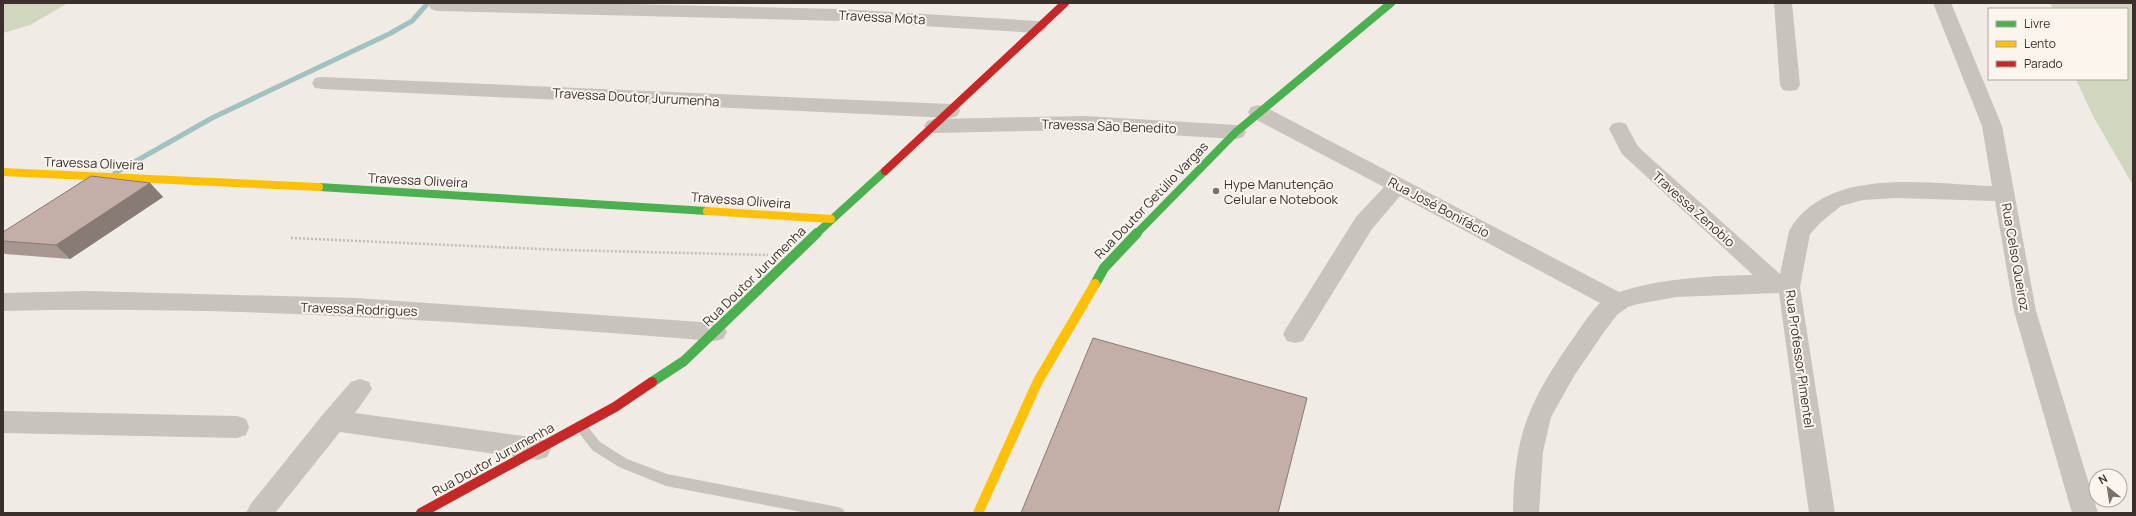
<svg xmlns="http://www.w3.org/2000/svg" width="2136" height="516" font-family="Manrope,sans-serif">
<rect width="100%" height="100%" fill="#f0ebe5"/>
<g fill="#d1d6bf">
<path d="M3 3H68L30 25 3 33Z"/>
<path d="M2050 3H2133V185L2093 116 2076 79H2127V9H2053Z"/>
</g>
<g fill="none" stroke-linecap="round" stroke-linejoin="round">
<path stroke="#a1c2c1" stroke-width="5" d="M115 173 212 118 389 34 412 21 428 3"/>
<path stroke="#c2bbb6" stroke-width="2.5" stroke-dasharray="2 2" stroke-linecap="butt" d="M291 238 563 250 768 255"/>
<path fill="#c9c3be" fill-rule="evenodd" d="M580 421 584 422 600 442 627 459 667 474 838 507 843 509 845 513H807L666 486 619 467 592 450 574 426 576 422Z"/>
<g fill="#c9c3be" fill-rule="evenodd">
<path d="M429 3H585L842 9 1038 21 1044 23 1047 27 1044 31 1038 33 842 21 437 11 431 9 428 5Z"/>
<path d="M1774 3H1792L1800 85 1797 90 1790 91 1783 90 1780 85Z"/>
<path d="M1933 3H1951L2002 126 2036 311 2098 513H2072L2014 311 1995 201 1897 198 1863 200 1841 206 1820 223 1810 234 1800 287 1835 513H1809L1779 293 1676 297 1638 304 1628 307 1617 315 1604 332 1574 376 1551 417 1543 452 1539 513H1513C1514 440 1526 407 1567 347 1578 332 1587 316 1600 303L1400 196 1372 229 1303 341 1295 343 1287 341 1283 334 1287 327 1356 217 1384 187 1251 117 1248 112 1251 107 1258 105 1265 107 1619 292C1663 278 1707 276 1753 275L1622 154 1609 129 1612 124 1619 122 1626 124 1637 145 1644 152 1780 274 1789 231C1826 165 1929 184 1992 186L1982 126Z"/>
<path d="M322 77 950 104 957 106 960 111 957 116 950 118 322 89 315 88 312 83 315 78Z"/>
<path d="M1085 116 1236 125 1243 127 1246 132 1243 137 1236 139 1085 130 934 133 927 131 924 126 927 121 934 119Z"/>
<path d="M86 291 356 298 715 323 723 325 727 332 723 339 715 341C478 323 241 305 3 311V293Z"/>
<path d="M360 379 369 382 372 389 355 413 538 438 547 441 551 449 547 457 538 460 340 432 275 513H246L250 505 324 413 351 382Z"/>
<path d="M3 411 237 416 246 419 249 427 246 435 237 438 3 433Z"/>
</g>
<g stroke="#4caf50" stroke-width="8">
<path d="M319 187 707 211"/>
<path d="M816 234 885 171"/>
<path d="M1136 234 1236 132 1391 3"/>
</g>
<g stroke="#4caf50" stroke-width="10">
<path d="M1095 284 1104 268 1137 233"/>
<path d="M652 382 684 361 817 233"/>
</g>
<g stroke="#ffc107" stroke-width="8">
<path d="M3 172 319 187"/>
<path d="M707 211 831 219"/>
</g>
<path stroke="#ffc107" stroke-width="10" d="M978 513 1038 381 1095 284"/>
<path stroke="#c62828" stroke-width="8" d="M885 171 1065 3"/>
<path stroke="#c62828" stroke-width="10" d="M421 513 615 407 652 382"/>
</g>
<path fill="#a89690" d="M150 183 163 197 70 259 5 254 3 252V232Z"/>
<path fill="#887a75" d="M150 183 163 197 70 259 56 245Z"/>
<g fill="#c3afa7" stroke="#887a75">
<path d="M91 176 150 183 56 245 3 241V232Z"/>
<path d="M1093 338 1307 398 1278 513H1021Z"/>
</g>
<circle fill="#7a716c" stroke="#fbf5ee" stroke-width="1.5" cx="1216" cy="191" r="4"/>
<g text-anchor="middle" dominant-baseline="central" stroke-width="4" stroke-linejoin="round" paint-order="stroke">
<g font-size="13" fill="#3b302b" stroke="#fbf5ee">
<text transform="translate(882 17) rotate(3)">Travessa Mota</text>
<text transform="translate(636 97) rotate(3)">Travessa Doutor Jurumenha</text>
<text transform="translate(1109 126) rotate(2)">Travessa São Benedito</text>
<text transform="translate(94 163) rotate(2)">Travessa Oliveira</text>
<text transform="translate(418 180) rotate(3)">Travessa Oliveira</text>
<text transform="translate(741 200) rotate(4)">Travessa Oliveira</text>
<text transform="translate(1151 200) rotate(-46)">Rua Doutor Getúlio Vargas</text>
<text transform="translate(1439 207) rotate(28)">Rua José Bonifácio</text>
<text transform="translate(1694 209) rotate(42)">Travessa Zenobio</text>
<text transform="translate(2016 257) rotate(80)">Rua Celso Queiroz</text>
<text transform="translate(754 276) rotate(-44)">Rua Doutor Jurumenha</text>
<text transform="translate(359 309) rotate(2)">Travessa Rodrigues</text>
<text transform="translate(1800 359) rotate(82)">Rua Professor Pimentel</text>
<text transform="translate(493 459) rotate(-29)">Rua Doutor Jurumenha</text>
</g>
<g font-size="13" fill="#3b302b" stroke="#fbf5ee" text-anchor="start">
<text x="1224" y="184">Hype Manutenção<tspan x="1224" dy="15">Celular e Notebook</tspan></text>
</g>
</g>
<rect width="2136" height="516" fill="none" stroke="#3b302b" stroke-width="8"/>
<rect x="1988" y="8" width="140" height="72" fill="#fbf5ee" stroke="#aea6a0"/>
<rect x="1996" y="21" width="20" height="6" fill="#4caf50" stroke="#aea6a0"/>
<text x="2024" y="28" font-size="12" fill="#3b302b">Livre</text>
<rect x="1996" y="41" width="20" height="6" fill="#ffc107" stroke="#aea6a0"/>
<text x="2024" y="48" font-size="12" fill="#3b302b">Lento</text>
<rect x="1996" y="61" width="20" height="6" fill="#c62828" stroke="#aea6a0"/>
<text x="2024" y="68" font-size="12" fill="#3b302b">Parado</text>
<g transform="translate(2108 488) rotate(330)"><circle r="19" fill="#fbf5ee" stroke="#aea6a0"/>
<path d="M0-3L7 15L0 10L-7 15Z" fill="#7a716c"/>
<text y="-6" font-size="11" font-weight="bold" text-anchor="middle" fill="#3b302b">N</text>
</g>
</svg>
